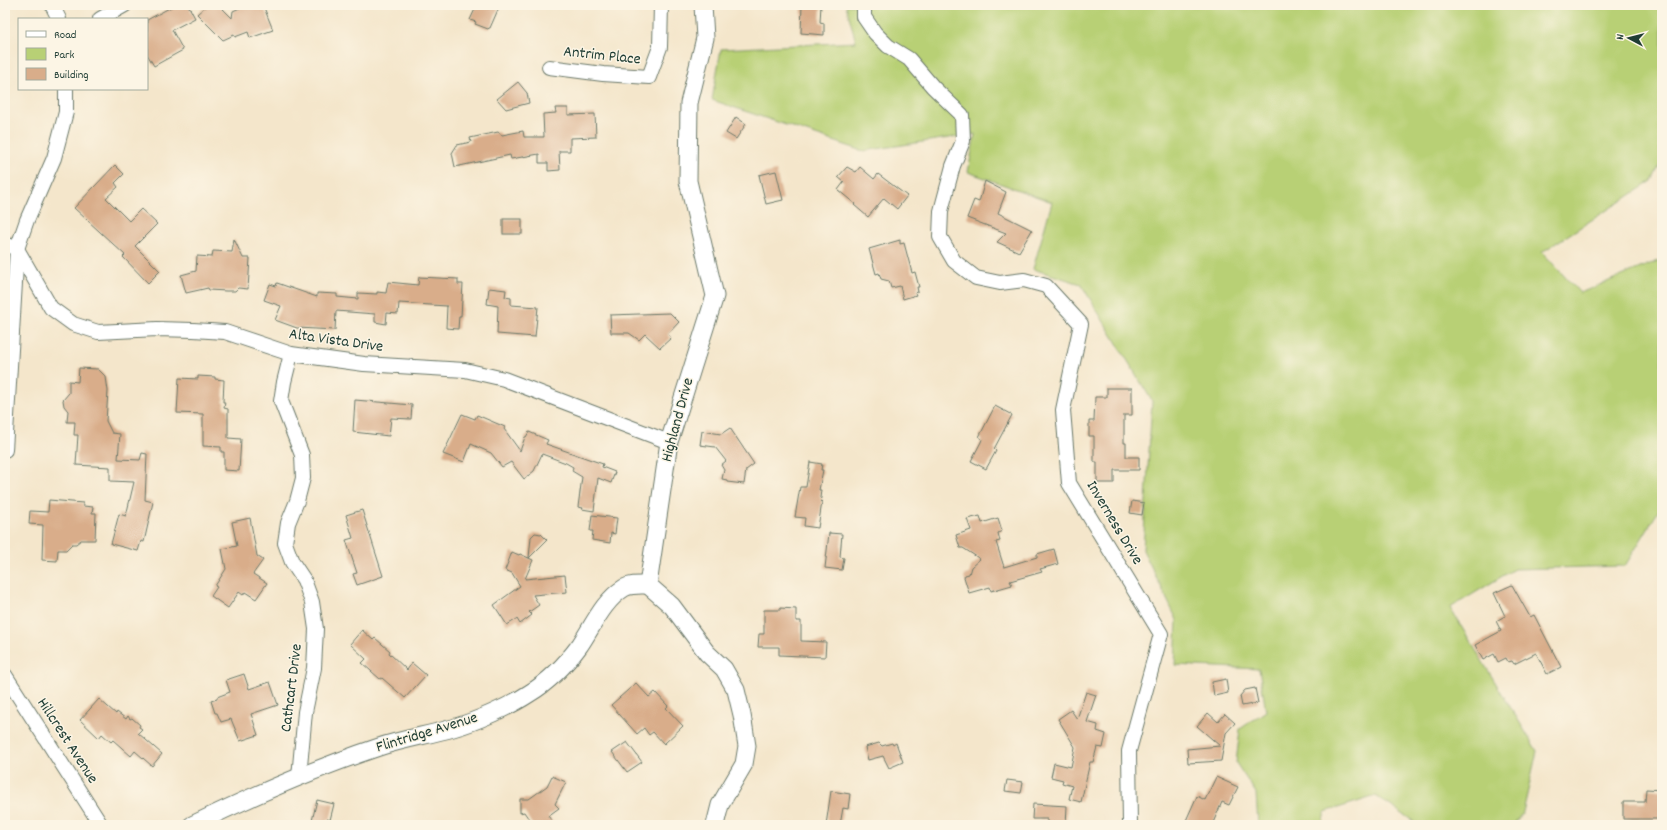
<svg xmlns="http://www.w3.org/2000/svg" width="1667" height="830" font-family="Dekko,sans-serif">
<rect width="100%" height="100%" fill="#fcf5e5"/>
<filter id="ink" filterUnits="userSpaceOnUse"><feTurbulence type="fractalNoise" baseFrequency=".025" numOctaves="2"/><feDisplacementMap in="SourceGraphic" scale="8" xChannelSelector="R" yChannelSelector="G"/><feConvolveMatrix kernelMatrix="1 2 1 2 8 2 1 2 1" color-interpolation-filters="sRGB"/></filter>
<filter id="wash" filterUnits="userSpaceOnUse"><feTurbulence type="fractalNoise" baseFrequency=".012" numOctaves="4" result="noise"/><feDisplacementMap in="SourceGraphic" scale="16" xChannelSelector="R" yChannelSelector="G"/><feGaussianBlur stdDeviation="0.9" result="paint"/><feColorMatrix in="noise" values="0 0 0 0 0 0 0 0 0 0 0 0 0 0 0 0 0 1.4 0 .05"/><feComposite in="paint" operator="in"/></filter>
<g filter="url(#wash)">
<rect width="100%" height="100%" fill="#f4e6cb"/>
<path fill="#b8d075" stroke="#6c8654" d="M846 5H1662V160L1652 181 1542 252 1580 293 1662 259V505L1625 566 1514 569 1450 608 1537 751 1523 812 1513 825H1419L1376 796 1325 812 1322 825H1258L1256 793 1236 763 1240 729 1266 711 1259 669 1175 665 1177 620 1143 550 1152 401 1081 284 1033 269 1052 202 968 172 975 134 863 151 712 100 721 49 856 42Z"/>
<g id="blocks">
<g fill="#d9ad8a">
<path d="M175 5H188L195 18 172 30 183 50 154 66 147 54V20Z"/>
<path d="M207 5H219L232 18 233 11 246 5H263L273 30 250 38 248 32 235 37 234 35 223 40 197 14Z"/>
<path d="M477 5H500L490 28H489L488 29 475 24 476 22 470 20Z"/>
<path d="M802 5H821L820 22 824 23V35L801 33Z"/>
<path d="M518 82 527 93 529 103 506 109 497 99Z"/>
<path d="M555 108H568V115L595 114 596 137 570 138V151H559L560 170 548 171V163H539V154L511 159 510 155 455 167 452 153 457 145 471 142 470 138 498 132 502 135 523 131 524 137H544L543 114 556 113Z"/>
<path d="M736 117 746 124 736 139 726 133Z"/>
<path d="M115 165 124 174 115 183 118 187 106 198 129 221 141 209 157 224 135 246 160 271 148 283 123 257 125 255 74 208Z"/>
<path d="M847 167 856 172 860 167 874 179 878 174 907 196 897 209 884 198 868 217 854 205 855 204 838 190 844 182 838 177Z"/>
<path d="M776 171 783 200 766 204 759 175Z"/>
<path d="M985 181 1006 192 998 213 1032 230 1019 252 997 242 1006 233 967 218 974 200 979 202Z"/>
<rect x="503" y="219" width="19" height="15"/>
<path d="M234 239 243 258H250L248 289 238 288 235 291H226L209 290 208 288 186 293 181 275 196 271 197 256 212 257 213 251 232 252Z"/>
<path d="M900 240V244L904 243 912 273 915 272 919 287H917L918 292 915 293 916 295 903 299 900 286 891 288 889 281 881 279 879 273 876 274 869 249Z"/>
<path d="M419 277 458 279V284H463L461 316H459L458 329 446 328 447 306 399 303 398 314 387 313 386 324 375 322V314L336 311 335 330 297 328 275 320 281 306 264 300 270 284 276 286 277 283 317 297V293L337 294V297L358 299V293L377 294V292L386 293 388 282 418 285Z"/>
<path d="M489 288 506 290 505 297 511 298V305L538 307 535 337 497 334 498 306 487 304Z"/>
<path d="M670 313 679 322 668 334 671 338 660 348 645 334 639 340 629 333H611L610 315Z"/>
<path d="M79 368 98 369 106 377 108 391 106 421 112 433 120 434 118 459 140 460 142 453 147 454 145 500 153 502 144 542 141 541 138 551 111 544 119 514 126 516 134 482 110 481V467L76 465 78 435H74L75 422H67L68 411 64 406 63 400 69 393V381L78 382Z"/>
<path d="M198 376 215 377V379L224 380 223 402H225L224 408 228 409V438L241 439 239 471 224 470V452H221V447L203 446V414L177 413 179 378 198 379Z"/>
<path d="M1107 388H1132V415H1124V443H1126V457H1139V470H1114V483H1097V462H1094V436H1089V421H1094L1095 397H1107Z"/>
<path d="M355 400 412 405 411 419 391 418 389 436 353 432Z"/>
<path d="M995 406 1012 415 994 449 996 451 986 469 971 461 981 442 982 439 979 437Z"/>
<path d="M462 414 475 419 477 415 505 427 504 429 520 451 525 437H526L529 432 548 440 546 444 603 464 602 467 615 472 611 483 598 478 594 511 582 509 583 508 578 507 582 477 572 471 573 467 566 463 542 454 534 471 524 479 511 462 502 467 491 453 471 444 464 462 443 454Z"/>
<path d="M730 428 754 464 746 470 744 484 727 482V480L722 479 724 470 721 465 726 461 715 447 700 445 702 431 721 434Z"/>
<path d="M810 462 822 464 821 470H823L819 490H821L820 498H822L821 501 822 502 818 528 804 526 805 518 795 517 800 487H806Z"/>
<path d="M49 500 83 503V506L93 507 92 513H96L95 540H81L76 544H72L66 550H58L57 561 42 560 43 525 29 524 30 511 48 512Z"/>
<path d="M1132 501 1144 503 1142 515 1130 513Z"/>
<path d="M362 510 383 576 357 585 353 574 357 573 346 540 353 538 346 515Z"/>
<path d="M592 515 617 518 615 534 611 533 610 543 592 540 593 531H590Z"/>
<path d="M980 516 982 523 998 518 1002 531 998 533 1000 541 996 542 1004 567 1037 557V554L1054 549 1058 564 1040 569 1042 572 1010 581 1012 585 991 591 990 587 969 593 964 577 965 575 969 574 971 567 980 559 963 548H960L956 535 971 530 967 519Z"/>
<path d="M250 518 257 556 263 560 253 574 267 583 256 599 245 592 243 595 239 592 228 608 211 596 217 587 215 586 226 569 222 549 237 546 232 522Z"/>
<path d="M535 533 541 534 547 540 529 558 531 537Z"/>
<path d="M829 533 842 534 840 557 844 558 842 570 825 568Z"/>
<path d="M512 552 519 555 520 554 533 560 525 579 565 575 567 592 533 595 539 605 529 612 532 615 520 624 517 619 507 625 494 605 520 586 512 573 505 570Z"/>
<path d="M1512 585 1530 617 1534 615 1561 667 1547 674 1536 653 1514 664 1512 661 1508 662 1506 658 1498 662 1494 654 1483 660 1475 645 1501 631 1496 621 1505 616 1494 593Z"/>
<path d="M780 608 796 609V621H801V641L826 642 825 657 779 655V647H758L759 634H764V610H780Z"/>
<path d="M362 630 373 640 375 638 390 651 389 653 407 670 412 663 426 675 405 698 382 678 380 679 362 663 366 659 350 644Z"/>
<path d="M244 674 249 689 270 682 278 705 251 714 258 735 240 741 231 719 221 722 217 713H215L211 701 217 699V697L230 692 226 680Z"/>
<path d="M1226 679 1228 693 1214 696 1212 682Z"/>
<path d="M636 683 649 697 655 692 668 706 666 708 683 726 664 744 653 732 649 735 644 728 637 734 611 705Z"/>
<path d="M1255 688 1258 703 1242 706 1240 696 1245 690Z"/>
<path d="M1086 692 1096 695 1087 722 1098 725 1097 731 1106 734 1103 748 1097 747 1093 762H1090L1081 802 1069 799 1072 786 1062 783 1063 780 1051 777 1054 763 1071 767 1075 747 1058 719 1071 710 1077 719Z"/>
<path d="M99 699 116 714 117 712 126 719 128 716 130 719 132 718 140 725 139 727 142 729 138 733 162 754 152 766 135 751 131 756 113 740 111 742 102 734 99 738 80 720Z"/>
<path d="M1208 713 1218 722 1225 714 1235 723 1226 733 1221 761 1188 763 1187 749 1220 746 1197 726Z"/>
<path d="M627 742 642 762 627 772 612 752Z"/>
<path d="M879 743 882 746 892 743 893 745 896 743 903 762 889 768 883 756 868 760 865 747Z"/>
<path d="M552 776 566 782 555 804 559 808 548 816 555 825H533L524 812 520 813V799H529L547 786Z"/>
<path d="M1216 777 1238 787 1229 805 1222 802 1212 825H1184L1197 796 1205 800Z"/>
<path d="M1007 780 1023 782 1021 793 1005 791Z"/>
<path d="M1646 789 1662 790V819H1623V802H1645Z"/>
<path d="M831 791 850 794 848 809 843 808 840 825H826Z"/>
<path d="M317 800 334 804 330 820 327 819 325 825H311Z"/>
<path d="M1033 804 1067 806 1066 825H1047V819H1032Z"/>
</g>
</g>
</g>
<g filter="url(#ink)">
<use href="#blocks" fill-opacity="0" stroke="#6a7869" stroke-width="1"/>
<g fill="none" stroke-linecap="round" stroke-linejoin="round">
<g stroke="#6a7869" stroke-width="16">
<g id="minor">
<path d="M52 5 59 19"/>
<path d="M864 5V17L875 33 888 46 909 59 933 87 962 115 963 141 953 166 941 211 940 237 954 261 976 278 1000 283 1024 280 1046 286 1081 324 1063 410 1069 483 1161 634 1129 751 1130 825"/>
<path d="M100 19 125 5"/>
<path d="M549 67 603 74 649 77 660 47 661 5"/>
<path d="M5 244 17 249 51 308 73 324 98 332 157 329 193 330 225 332 291 354 364 364 465 370 504 379 669 442"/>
<path d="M291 354 284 382 281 401 302 455 303 478 297 501 288 523 285 543 292 562 304 580 312 602 316 629 314 668 305 712 299 777"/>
<path d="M5 450 17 249 27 220 54 158 66 112V89"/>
<path d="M5 675 101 825"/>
</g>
</g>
<g stroke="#6a7869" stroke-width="19">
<g id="tertiary">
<path d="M703 5 705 38 689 103 688 181 715 296 669 442 648 585 672 606 707 653 724 669 736 690 742 715 747 746 744 764 720 805 715 825"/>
<path d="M192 825C252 796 316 768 379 747 403 739 429 735 453 728 477 721 509 707 530 693 550 681 566 664 580 645 593 626 603 601 624 588 631 584 640 585 648 585"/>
</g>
</g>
<use href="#minor" stroke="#fff" stroke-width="14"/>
<use href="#tertiary" stroke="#fff" stroke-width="17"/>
</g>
</g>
<g text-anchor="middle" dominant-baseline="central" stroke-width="3" stroke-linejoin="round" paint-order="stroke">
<g font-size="16" fill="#1f3d34" stroke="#fcf5e5">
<text transform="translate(602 56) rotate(6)">Antrim Place</text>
<text transform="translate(336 341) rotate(8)">Alta Vista Drive</text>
<text transform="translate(678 420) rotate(-75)">Highland Drive</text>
<text transform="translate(1114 523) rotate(59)">Inverness Drive</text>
<text transform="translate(292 688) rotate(-83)">Cathcart Drive</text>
<text transform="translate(427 733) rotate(-17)">Flintridge Avenue</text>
<text transform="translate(67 741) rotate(57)">Hillcrest Avenue</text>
</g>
</g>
<rect width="1667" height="830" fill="none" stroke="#fcf5e5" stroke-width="20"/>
<rect x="18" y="18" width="130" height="72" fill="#fcf5e5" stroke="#a4ab9e"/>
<rect x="26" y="31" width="20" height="6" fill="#ffffff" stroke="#a4ab9e"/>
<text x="54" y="38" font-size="12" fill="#1f3d34">Road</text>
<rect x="26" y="48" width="20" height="12" fill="#b8d075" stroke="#a4ab9e"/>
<text x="54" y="58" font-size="12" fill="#1f3d34">Park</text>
<rect x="26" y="68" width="20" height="12" fill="#d9ad8a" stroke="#a4ab9e"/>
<text x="54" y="78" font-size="12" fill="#1f3d34">Building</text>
<g transform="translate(1629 38) rotate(277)" stroke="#fcf5e5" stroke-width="3" paint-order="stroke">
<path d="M0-3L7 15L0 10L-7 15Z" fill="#1f3d34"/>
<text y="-6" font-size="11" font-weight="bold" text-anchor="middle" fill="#1f3d34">N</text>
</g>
</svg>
